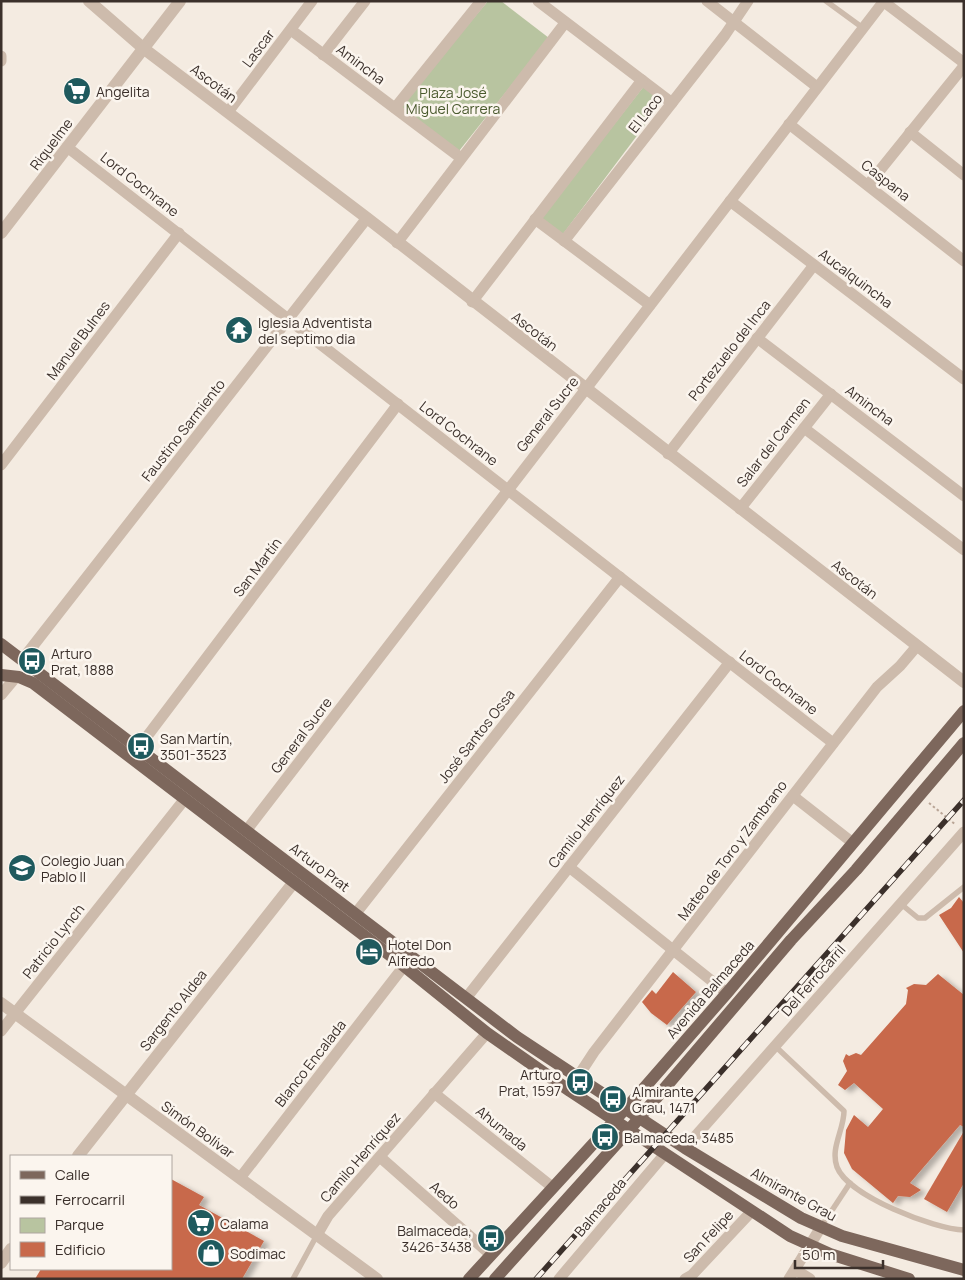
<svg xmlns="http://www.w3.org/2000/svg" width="965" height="1280" font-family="Manrope,sans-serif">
<defs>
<filter id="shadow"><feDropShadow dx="5.5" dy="3" stdDeviation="2.5" flood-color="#0004"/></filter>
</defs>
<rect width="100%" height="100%" fill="#f4ebe1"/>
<g fill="#b8c4a0">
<path d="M488 1H501L549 38 459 151 400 106Z"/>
<path d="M644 86 663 101 563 234 541 218Z"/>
</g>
<g fill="#c8694b" filter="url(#shadow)">
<path d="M959 897 964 903V953L939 915 951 908Z"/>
<path d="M673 972 696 992 667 1025 651 1013 642 1002 652 990 656 994Z"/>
<path d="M938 974 964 995V1127L960 1125 910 1183 921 1190 910 1197 898 1196 893 1203 852 1169 844 1153 846 1130 854 1115 868 1127 883 1109 854 1083 845 1090 838 1085 847 1071 843 1061 846 1054 849 1056 856 1053 861 1055 906 1004 908 990 906 988 914 984 926 985Z"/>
<path d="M964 1131V1183L947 1212 924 1199Z"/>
<path d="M171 1179 204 1197 199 1205 264 1241 242 1279H35L41 1269H171Z"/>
</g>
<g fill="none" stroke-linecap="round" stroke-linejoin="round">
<path stroke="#b9a596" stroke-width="2" stroke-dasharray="2.5 2.5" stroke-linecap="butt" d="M929 803 956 825"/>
<g stroke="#cdbbac" stroke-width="5.5">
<path d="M826 1 863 28"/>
<path d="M901 904 918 918H925L964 887"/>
<path d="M775 1046 844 1111C844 1130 830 1148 837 1167 848 1196 934 1229 964 1230"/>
<path d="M821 1227 850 1183"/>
<path d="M293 1279 317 1235"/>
</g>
<g stroke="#cdbbac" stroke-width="11">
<path d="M538 1 672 103"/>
<path d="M707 1 817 87"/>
<path d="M884 2 964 63"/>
<path d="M291 30 461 158"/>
<path d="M323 55 365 1"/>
<path d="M1 56V61"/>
<path d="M395 108 481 1"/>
<path d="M228 112 312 1"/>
<path d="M789 124 964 261"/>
<path d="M910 132 964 175"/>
<path d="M67 147 833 743"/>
<path d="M868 185 964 66"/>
<path d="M730 201 964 379"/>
<path d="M535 219 650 305"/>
<path d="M564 241 725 35 748 1"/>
<path d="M397 243 565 23"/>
<path d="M472 302 642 80"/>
<path d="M757 338 964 496"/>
<path d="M804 428 964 550"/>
<path d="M668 454 814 265"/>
<path d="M1 465 179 233"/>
<path d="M740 509 831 394"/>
<path d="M22 660 367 218"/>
<path d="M1 695 16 677"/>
<path d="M139 747 398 404"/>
<path d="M793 796 853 843"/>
<path d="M246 831 884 1"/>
<path d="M569 867 727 993"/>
<path d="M356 913 620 577"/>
<path d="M467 997 730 662"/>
<path d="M1 1031 184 800"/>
<path d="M577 1078 594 1052 877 687 900 666 917 646"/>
<path d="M434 1093 551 1186"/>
<path d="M685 1148 964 832"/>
<path d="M380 1157 490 1254"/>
<path d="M240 1178 404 966"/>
<path d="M317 1235 328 1216 487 1033"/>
<path d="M796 1270 810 1279"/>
<path d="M559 1279 664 1155"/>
<path d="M685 1279 692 1275 751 1212"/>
<path d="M789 1279 821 1227"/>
</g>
<g stroke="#cdbbac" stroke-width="12">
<path d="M89 1 143 48 367 218 964 682"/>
<path d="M1 233 180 1"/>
<path d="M1 1003 377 1279"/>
<path d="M78 1156 294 882"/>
<path d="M1 1263 11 1249"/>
</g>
<g stroke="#7d675c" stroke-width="12">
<path d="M1 644 517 1037 685 1148 801 1218 842 1236 964 1270"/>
<path d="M1 675 19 677 33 683 404 966 487 1033 570 1091 790 1236 830 1254 909 1279"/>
<path d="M469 1279 638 1095 727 993 964 711"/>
<path d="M495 1279 629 1130 791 940 856 870 964 743"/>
</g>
<g stroke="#3b302b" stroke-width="5.5">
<path id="rail" d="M536 1279 964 800"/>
</g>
<use href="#rail" stroke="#fbf5ee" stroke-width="4" stroke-dasharray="11" stroke-linecap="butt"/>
</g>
<defs>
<g id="supermarket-disc" transform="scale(1.4375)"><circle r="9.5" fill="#1f5a5e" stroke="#fbf5ee"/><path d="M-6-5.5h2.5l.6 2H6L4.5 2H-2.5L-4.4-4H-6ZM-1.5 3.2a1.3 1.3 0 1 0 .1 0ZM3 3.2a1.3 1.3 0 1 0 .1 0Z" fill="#fff"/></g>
<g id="temple-disc" transform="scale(1.4375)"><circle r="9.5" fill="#1f5a5e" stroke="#fbf5ee"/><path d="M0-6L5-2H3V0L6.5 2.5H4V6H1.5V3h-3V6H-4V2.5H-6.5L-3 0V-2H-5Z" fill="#fff"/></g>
<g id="bus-disc" transform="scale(1.4375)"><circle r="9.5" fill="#1f5a5e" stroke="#fbf5ee"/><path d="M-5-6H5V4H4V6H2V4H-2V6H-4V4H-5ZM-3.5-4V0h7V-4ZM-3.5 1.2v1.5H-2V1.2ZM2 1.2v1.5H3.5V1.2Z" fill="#fff"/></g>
<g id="school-disc" transform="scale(1.4375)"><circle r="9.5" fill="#1f5a5e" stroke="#fbf5ee"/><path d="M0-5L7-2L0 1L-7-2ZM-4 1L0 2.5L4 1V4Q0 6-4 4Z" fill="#fff"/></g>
<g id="hotel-disc" transform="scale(1.4375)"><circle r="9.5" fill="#1f5a5e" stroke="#fbf5ee"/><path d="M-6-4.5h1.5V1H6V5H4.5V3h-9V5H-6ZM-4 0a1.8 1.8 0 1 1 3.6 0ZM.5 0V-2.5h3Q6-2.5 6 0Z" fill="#fff"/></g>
<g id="shop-disc" transform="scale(1.4375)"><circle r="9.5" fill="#1f5a5e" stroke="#fbf5ee"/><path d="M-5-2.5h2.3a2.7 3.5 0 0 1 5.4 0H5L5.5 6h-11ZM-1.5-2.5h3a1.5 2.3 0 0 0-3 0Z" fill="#fff"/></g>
</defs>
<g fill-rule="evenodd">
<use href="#supermarket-disc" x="77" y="91"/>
<use href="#temple-disc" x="239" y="330"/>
<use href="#bus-disc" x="32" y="661"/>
<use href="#bus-disc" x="141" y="746"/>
<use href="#school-disc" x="22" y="868"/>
<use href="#hotel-disc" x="369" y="952"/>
<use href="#bus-disc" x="580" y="1082"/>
<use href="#bus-disc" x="613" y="1099"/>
<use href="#bus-disc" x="605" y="1137"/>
<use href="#supermarket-disc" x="201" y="1223"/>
<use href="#bus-disc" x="491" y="1238"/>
<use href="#shop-disc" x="211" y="1253"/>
</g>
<g text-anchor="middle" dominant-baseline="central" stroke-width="5" stroke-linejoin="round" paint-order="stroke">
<g font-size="14" fill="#3b302b" stroke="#fbf5ee">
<text transform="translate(258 48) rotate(-53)">Lascar</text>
<text transform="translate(361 64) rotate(37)">Amincha</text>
<text transform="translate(214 83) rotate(37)">Ascotán</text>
<text transform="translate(645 113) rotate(-52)">El Laco</text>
<text transform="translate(51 144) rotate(-53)">Riquelme</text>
<text transform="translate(886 180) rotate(38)">Caspana</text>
<text transform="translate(140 184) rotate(38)">Lord Cochrane</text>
<text transform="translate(856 278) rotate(37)">Aucalquincha</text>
<text transform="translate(535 331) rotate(38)">Ascotán</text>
<text transform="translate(78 340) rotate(-53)">Manuel Bulnes</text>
<text transform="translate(729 350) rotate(-52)">Portezuelo del Inca</text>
<text transform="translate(870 405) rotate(37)">Amincha</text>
<text transform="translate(547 414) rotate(-52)">General Sucre</text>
<text transform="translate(183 430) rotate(-52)">Faustino Sarmiento</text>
<text transform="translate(459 433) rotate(38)">Lord Cochrane</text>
<text transform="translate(773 442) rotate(-52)">Salar del Carmen</text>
<text transform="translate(257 567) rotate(-53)">San Martín</text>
<text transform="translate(855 579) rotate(38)">Ascotán</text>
<text transform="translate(779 682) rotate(38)">Lord Cochrane</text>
<text transform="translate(301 735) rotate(-53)">General Sucre</text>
<text transform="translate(476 736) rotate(-52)">José Santos Ossa</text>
<text transform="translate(586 821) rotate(-52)">Camilo Henríquez</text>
<text transform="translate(732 850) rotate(-53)">Mateo de Toro y Zambrano</text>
<text transform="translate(320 867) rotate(37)">Arturo Prat</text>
<text transform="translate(53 941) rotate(-52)">Patricio Lynch</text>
<text transform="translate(813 980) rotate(-49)">Del Ferrocarril</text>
<text transform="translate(710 989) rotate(-49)">Avenida Balmaceda</text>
<text transform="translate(173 1010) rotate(-52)">Sargento Aldea</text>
<text transform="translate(310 1063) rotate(-52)">Blanco Encalada</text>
<text transform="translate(502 1128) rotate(39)">Ahumada</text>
<text transform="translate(198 1129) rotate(36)">Simón Bolívar</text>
<text transform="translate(360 1157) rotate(-49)">Camilo Henríquez</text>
<text transform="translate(794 1194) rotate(29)">Almirante Grau</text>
<text transform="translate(445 1195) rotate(41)">Aedo</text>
<text transform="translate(600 1207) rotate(-50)">Balmaceda</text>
<text transform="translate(708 1236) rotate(-47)">San Felipe</text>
</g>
<g font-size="14" fill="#3b302b" stroke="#fbf5ee" text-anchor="start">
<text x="96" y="91">Angelita</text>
<text x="258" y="322">Iglesia Adventista<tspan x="258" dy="16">del septimo dia</tspan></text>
<text x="51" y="653">Arturo<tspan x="51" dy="16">Prat, 1888</tspan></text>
<text x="160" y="738">San Martín,<tspan x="160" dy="16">3501-3523</tspan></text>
<text x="41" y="860">Colegio Juan<tspan x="41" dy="16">Pablo II</tspan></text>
<text x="388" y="944">Hotel Don<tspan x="388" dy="16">Alfredo</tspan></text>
<text x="561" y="1074" text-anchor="end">Arturo<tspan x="561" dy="16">Prat, 1597</tspan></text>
<text x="632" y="1091">Almirante<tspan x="632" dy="16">Grau, 1471</tspan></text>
<text x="624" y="1137">Balmaceda, 3485</text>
<text x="220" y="1223">Calama</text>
<text x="472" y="1230" text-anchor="end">Balmaceda,<tspan x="472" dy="16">3426-3438</tspan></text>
<text x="230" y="1253">Sodimac</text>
</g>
<g font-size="14" fill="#4a5a2e" stroke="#fbf5ee">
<text x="453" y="92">Plaza José<tspan x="453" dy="16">Miguel Carrera</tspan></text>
</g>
</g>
<rect width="965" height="1280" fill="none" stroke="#3b302b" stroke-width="5"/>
<rect x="10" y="1155" width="162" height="115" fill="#fbf5ee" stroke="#aea6a0"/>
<rect x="20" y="1171" width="25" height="8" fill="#7d675c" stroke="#aea6a0"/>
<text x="55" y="1180" font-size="15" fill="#3b302b">Calle</text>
<rect x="20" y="1196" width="25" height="8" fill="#3b302b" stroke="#aea6a0"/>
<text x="55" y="1205" font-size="15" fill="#3b302b">Ferrocarril</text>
<rect x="20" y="1218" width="25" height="15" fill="#b8c4a0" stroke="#aea6a0"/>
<text x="55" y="1230" font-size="15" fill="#3b302b">Parque</text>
<rect x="20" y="1242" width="25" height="15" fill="#c8694b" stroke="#aea6a0"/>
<text x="55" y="1255" font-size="15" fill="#3b302b">Edificio</text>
<path d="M795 1260v8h88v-8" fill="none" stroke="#3b302b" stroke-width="2.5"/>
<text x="802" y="1260" font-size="15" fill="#3b302b" stroke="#fbf5ee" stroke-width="4" paint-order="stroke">50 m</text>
</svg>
